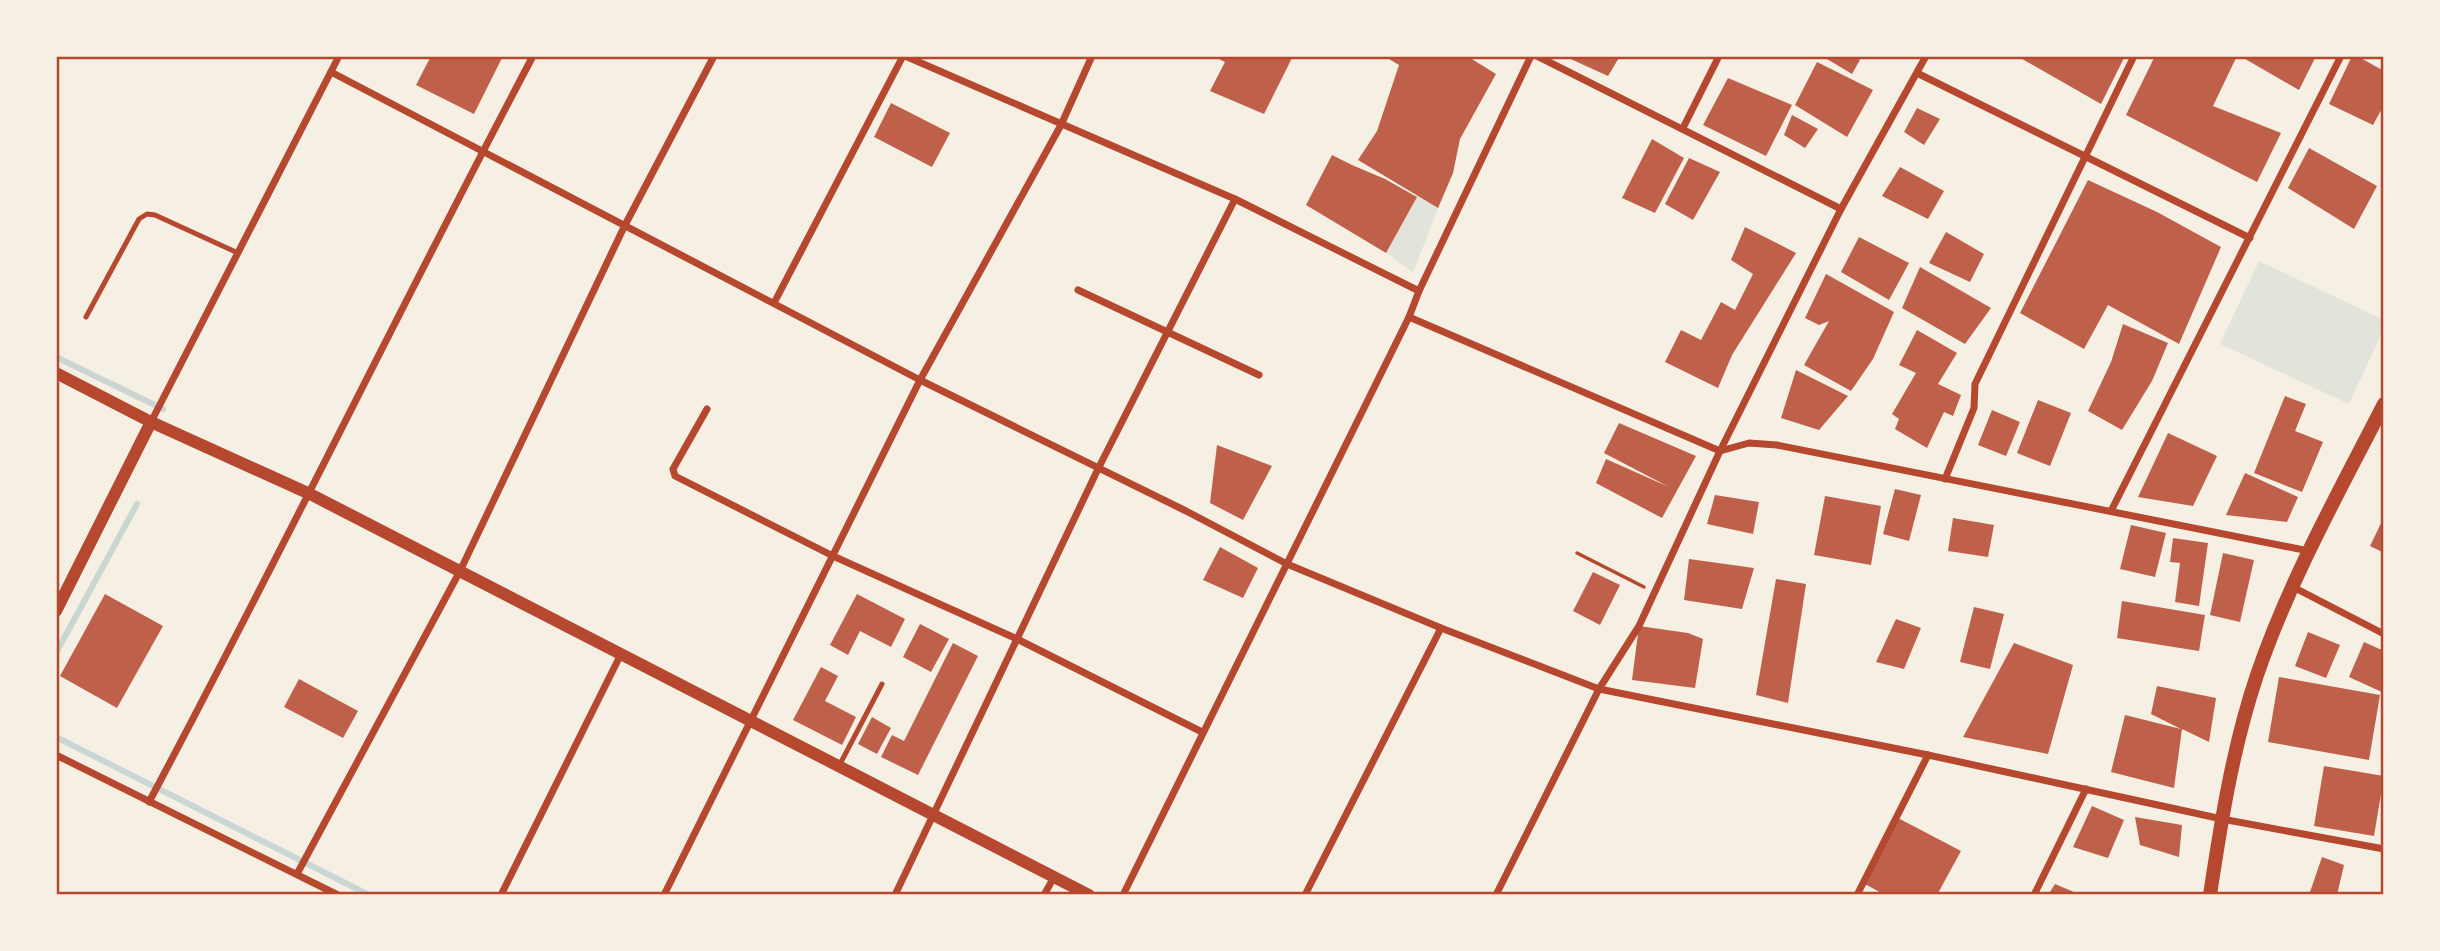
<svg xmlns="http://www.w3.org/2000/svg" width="2440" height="951" font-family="Poppins,sans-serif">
<rect width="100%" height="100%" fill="#f6efe4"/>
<g fill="#e2e4dc">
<path d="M1417 195 1438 208 1413 273 1386 253Z"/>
<path d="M2259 261 2384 320V328L2349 404 2220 344Z"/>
</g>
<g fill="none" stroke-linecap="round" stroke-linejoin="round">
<g stroke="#c9d6d2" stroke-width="6">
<path d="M56 357 163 409"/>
<path d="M56 653 137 504"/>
<path d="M56 737 369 895"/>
</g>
</g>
<g fill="#bf614a">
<path d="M431 56H503L474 114 416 85Z"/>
<path d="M1213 56H1293L1264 114 1210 91 1225 62Z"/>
<path d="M1384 56H1467L1496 74 1460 139 1453 173 1438 208 1358 160 1377 131 1399 65Z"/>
<path d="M1564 56H1620L1608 76Z"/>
<path d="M1822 56H1862L1852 74Z"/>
<path d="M2017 56H2125L2101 104Z"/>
<path d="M2155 56H2237L2213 106 2281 133 2257 182 2126 115Z"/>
<path d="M2240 56H2316L2299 90Z"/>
<path d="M2352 56H2357L2384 71V105L2373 125 2329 104Z"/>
<path d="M1817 62 1873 90 1847 137 1795 105Z"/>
<path d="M1728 78 1792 105 1766 156 1703 125Z"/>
<path d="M891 103 950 133 932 167 874 137Z"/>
<path d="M1917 108 1940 119 1924 145 1904 132Z"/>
<path d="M1792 115 1818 129 1805 148 1784 135Z"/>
<path d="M1652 139 1684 158 1655 213 1622 198Z"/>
<path d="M2309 148 2377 186 2354 229 2288 188Z"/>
<path d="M1332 155 1352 165 1385 179 1417 197 1386 253 1306 205Z"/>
<path d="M1689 158 1720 172 1693 220 1665 204Z"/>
<path d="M1900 167 1944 191 1928 219 1882 196Z"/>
<path d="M2088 180 2157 212 2221 247 2179 344 2108 305 2084 349 2020 313Z"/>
<path d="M1745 227 1796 253 1732 355 1718 388 1665 362 1681 330 1701 340 1721 302 1735 310 1753 274 1731 260Z"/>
<path d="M1946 232 1984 254 1970 282 1929 263Z"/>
<path d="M1859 237 1909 263 1889 300 1841 272Z"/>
<path d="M1920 267 1991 308 1965 344 1902 308Z"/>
<path d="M1826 274 1894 312 1873 359 1851 391 1804 365 1829 321 1819 325 1805 318Z"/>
<path d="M2123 324 2168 343 2152 381 2122 430 2088 411 2111 362Z"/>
<path d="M1917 330 1957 353 1938 384 1961 395 1953 416 1944 412 1927 448 1895 429 1899 419 1892 414 1916 373 1899 365Z"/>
<path d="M1796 370 1848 396 1819 430 1781 418Z"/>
<path d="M2285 396 2306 404 2295 431 2323 442 2302 492 2254 473Z"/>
<path d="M2038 400 2071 413 2050 466 2017 453Z"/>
<path d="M1992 410 2020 422 2006 456 1978 445Z"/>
<path d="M1619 423 1696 456 1662 518 1596 483 1606 459 1669 487 1604 453Z"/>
<path d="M2168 433 2217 456 2193 506 2138 497Z"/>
<path d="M1217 445 1272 466 1243 520 1210 503Z"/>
<path d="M2245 473 2298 497 2287 522 2226 515Z"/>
<path d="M1895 489 1921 495 1909 541 1883 534Z"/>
<path d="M1715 495 1759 502 1753 534 1707 524Z"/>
<path d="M1825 496 1881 506 1871 565 1814 555Z"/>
<path d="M2384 517V553L2370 546Z"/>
<path d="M1953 518 1994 525 1988 557 1948 551Z"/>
<path d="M2131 525 2166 533 2155 577 2120 569Z"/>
<path d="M2173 538 2208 543 2199 606 2175 602 2180 563 2170 562Z"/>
<path d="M1220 547 1258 568 1243 598 1203 580Z"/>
<path d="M2223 553 2254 560 2240 622 2210 615Z"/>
<path d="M1689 559 1754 568 1742 609 1684 600Z"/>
<path d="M1593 572 1620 585 1600 625 1573 611Z"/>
<path d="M1776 579 1806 584 1788 703 1756 695Z"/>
<path d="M105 594 163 626 117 708 60 676Z"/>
<path d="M857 594 905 619 891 647 860 631 848 655 830 645Z"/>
<path d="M2122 601 2205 615 2199 651 2117 638Z"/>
<path d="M1974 607 2004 614 1990 669 1960 662Z"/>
<path d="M1896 619 1921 628 1904 669 1876 662Z"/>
<path d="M920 624 949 639 931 672 903 657Z"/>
<path d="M1639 626 1688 633 1703 639 1695 688 1632 680Z"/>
<path d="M2308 632 2340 645 2326 678 2295 666Z"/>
<path d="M2364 642 2384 651V693L2349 677Z"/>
<path d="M953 643 978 656 918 775 881 757 892 735 904 741Z"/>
<path d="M2014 643 2073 665 2048 754 1963 737Z"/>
<path d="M821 667 838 676 825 701 856 717 842 745 793 720Z"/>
<path d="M2279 677 2380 695 2369 760 2268 742Z"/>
<path d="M299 679 358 711 343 738 284 707Z"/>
<path d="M2157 686 2216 698 2209 742 2182 729 2174 788 2111 772 2125 715 2181 729 2151 714Z"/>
<path d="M872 717 891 728 877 754 858 744Z"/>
<path d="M2324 766 2384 776 2374 836 2314 826Z"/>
<path d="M2092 806 2124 820 2108 858 2073 847Z"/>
<path d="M2135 817 2182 825 2179 857 2140 845Z"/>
<path d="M1898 818 1961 851 1937 895H1885L1863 883Z"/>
<path d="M2322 857 2344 865 2337 895H2309Z"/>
<path d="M2055 884 2081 895H2048Z"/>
</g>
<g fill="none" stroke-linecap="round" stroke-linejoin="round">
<path stroke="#b5482f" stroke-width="3.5" d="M1577 553 1644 587"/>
<g stroke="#b5482f" stroke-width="5">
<path d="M86 317 139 219 147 214 155 215 238 253"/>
<path d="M839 766 882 684"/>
</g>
<g stroke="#b5482f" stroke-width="7">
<path d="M905 56 1235 199 1419 291"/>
<path d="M1537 56 1841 209"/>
<path d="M331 72 920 380 1186 511 1287 564 1441 628 1599 689 1928 755 2222 819 2384 849"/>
<path d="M1917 73 2250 238"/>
<path d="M1683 128 1719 56"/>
<path d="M1078 290 1259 375"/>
<path d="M774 303 903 56"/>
<path d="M1409 317 1720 451 1749 443 1777 445 2309 551"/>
<path d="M707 409 673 469 675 476 833 556 1017 639 1202 732"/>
<path d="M151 422 339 56"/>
<path d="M1945 479 1974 408 1975 384 2134 56"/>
<path d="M2111 511 2341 56"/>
<path d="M2293 587 2384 634"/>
<path d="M56 755 338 895"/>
<path d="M149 802C281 555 402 303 533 56"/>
<path d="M297 874 460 571 625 225 714 56"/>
<path d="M501 895 621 654"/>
<path d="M664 895 920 380 1061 125 1092 56"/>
<path d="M895 895 1098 469 1235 199"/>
<path d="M1044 895 1054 877"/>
<path d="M1123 895 1409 317 1419 291 1531 56"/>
<path d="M1305 895 1441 628"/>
<path d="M1496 895 1599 689 1639 626 1720 451 1841 209 1926 56"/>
<path d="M1857 895 1928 755"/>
<path d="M2034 895 2086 789"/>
</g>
<g stroke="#b5482f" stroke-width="12">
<path d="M56 373 151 422 310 494 1089 895"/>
<path d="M56 611 151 422"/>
</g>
<path stroke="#b5482f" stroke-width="14" d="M2210 895C2221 822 2233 746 2257 675 2289 581 2339 492 2384 404"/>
</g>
<rect width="2440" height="951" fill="none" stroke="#f6efe4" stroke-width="116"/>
<rect x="58" y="58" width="2324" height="835" fill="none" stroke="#b5482f" stroke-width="2.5"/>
</svg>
